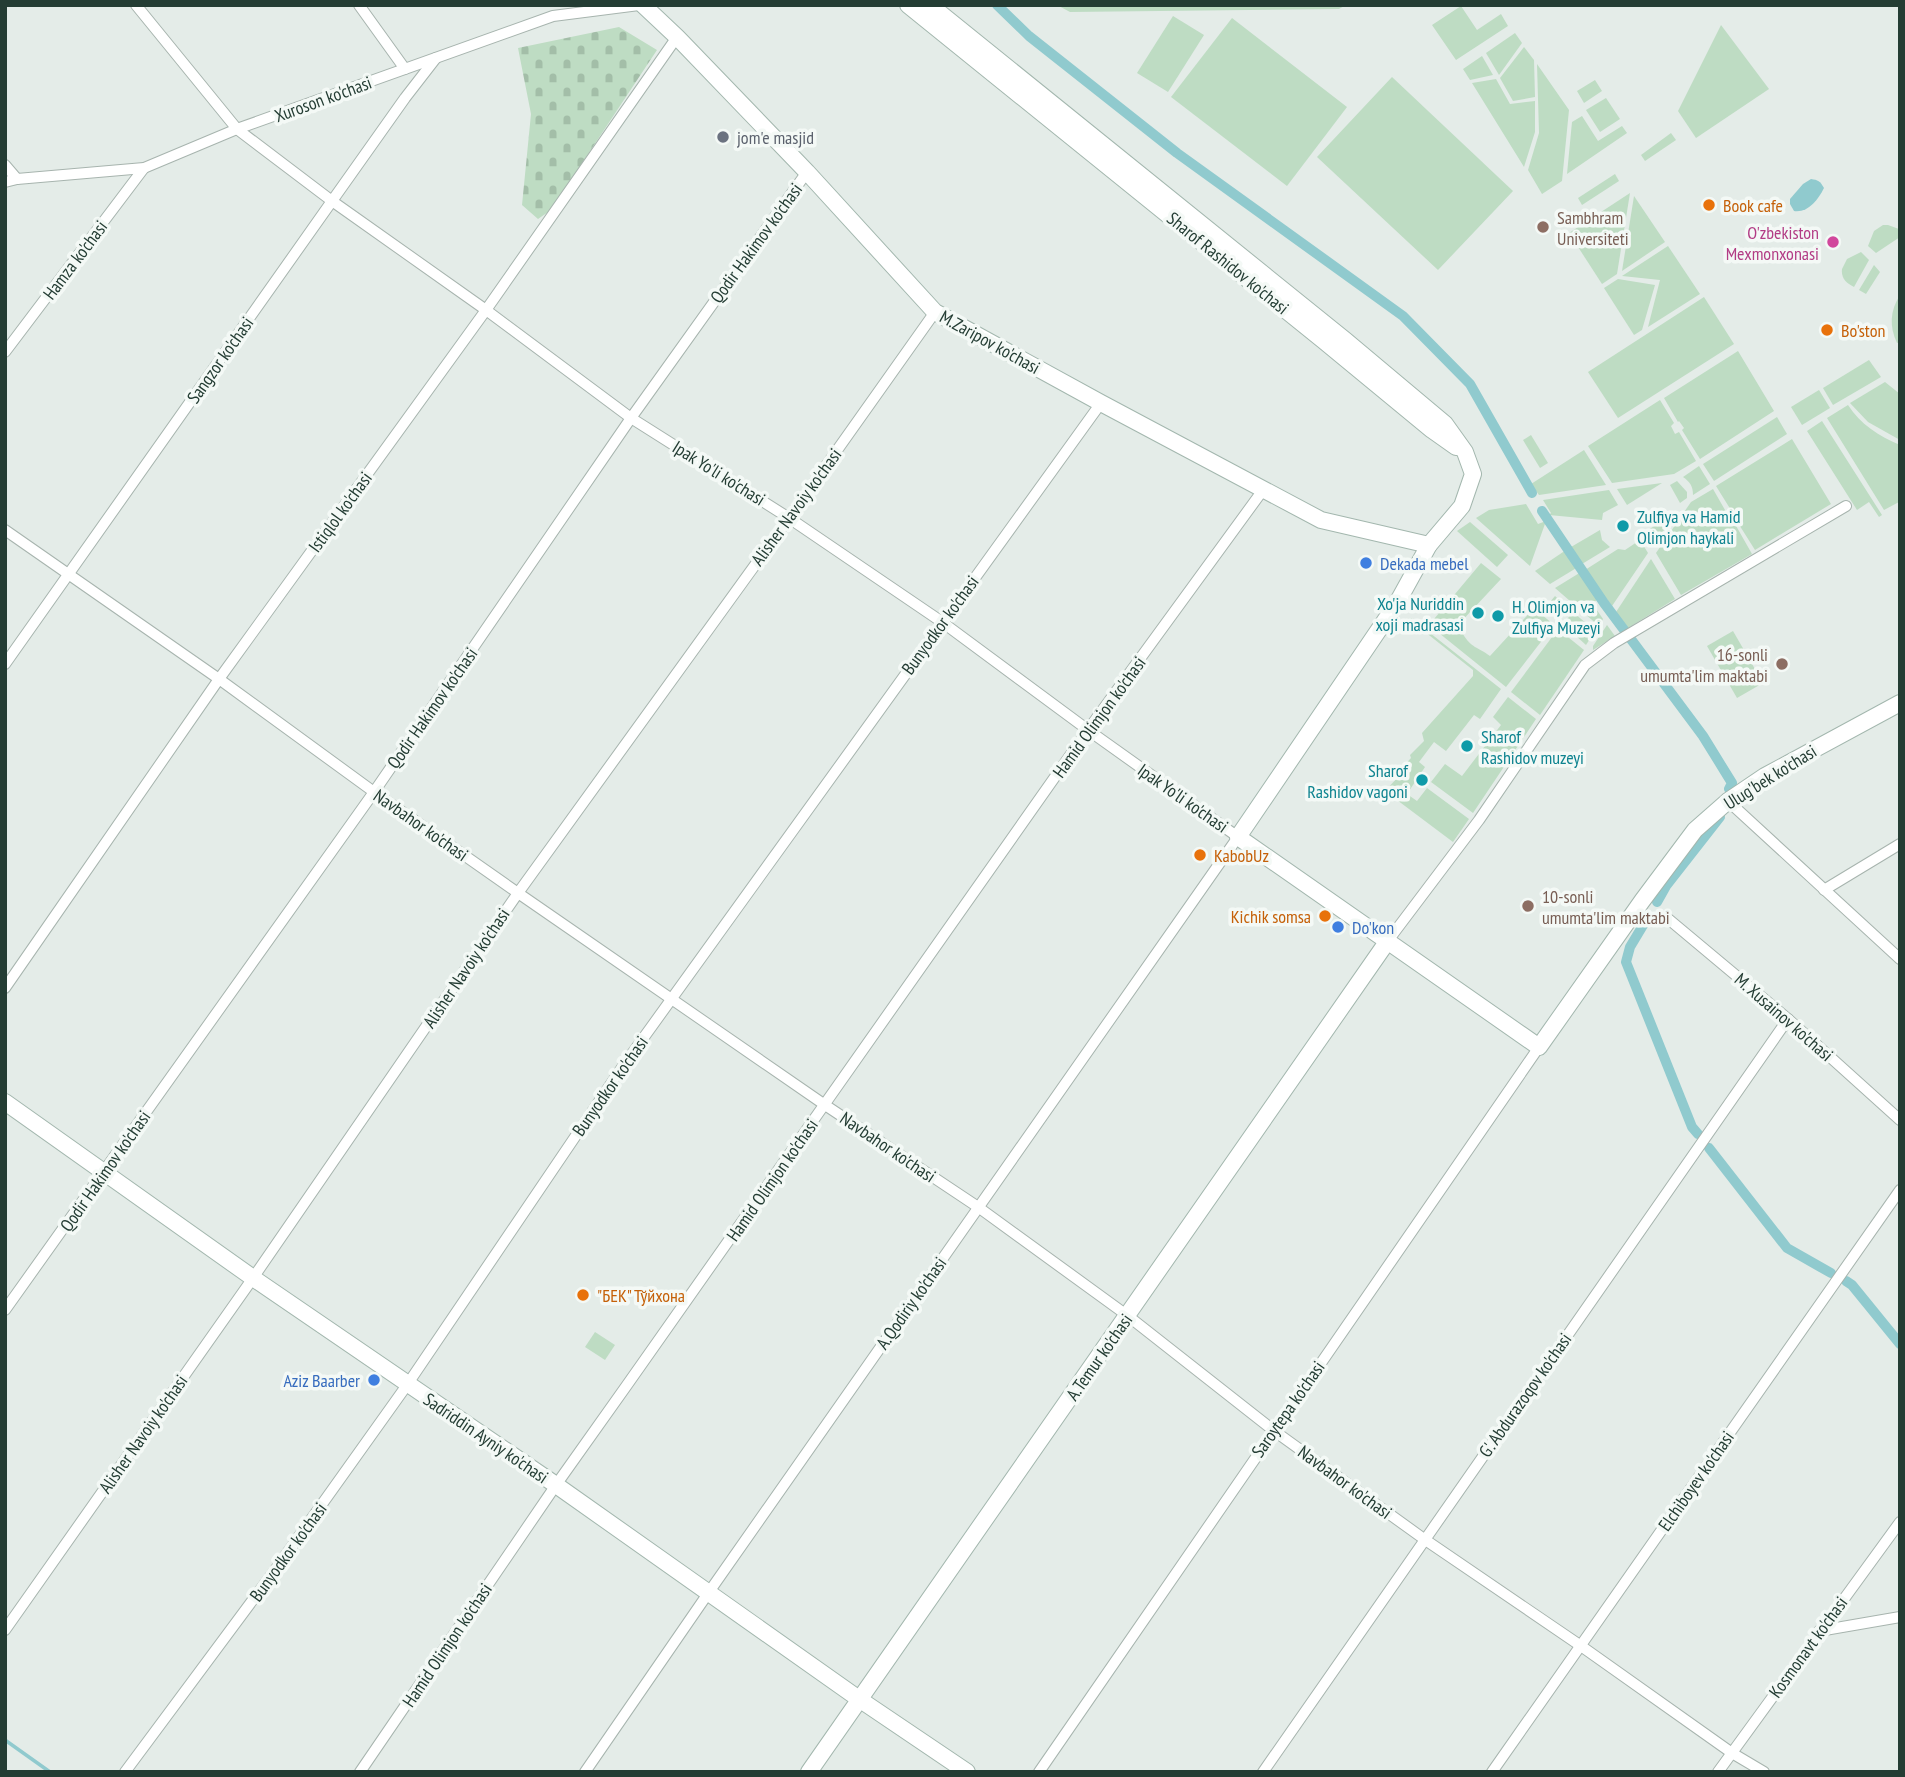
<svg xmlns="http://www.w3.org/2000/svg" width="1905" height="1777" font-family="'PT Sans Narrow',sans-serif">
<defs>
<pattern id="cemetery-stones" width="16" height="16" patternUnits="userSpaceOnUse" patternTransform="scale(1.75)"><rect width="16" height="16" fill="#bedcc3"/><path d="M2 7V4a2 2 0 0 1 4 0v3zM10 15v-3a2 2 0 0 1 4 0v3z" fill="#a3bea8"/></pattern>
</defs>
<rect width="100%" height="100%" fill="#e4ece8"/>
<g fill="#bedcc3">
<path d="M1057 5H1346L1339 9 1070 12Z"/>
<path d="M1461 6 1477 30 1501 14 1508 26 1456 60 1432 25Z"/>
<path d="M1173 16 1204 35 1168 92 1137 73Z"/>
<path d="M1232 18 1347 107 1287 186 1171 97Z"/>
<path d="M1721 25 1769 89 1696 138 1678 111Z"/>
<path d="M1515 33 1522 43 1499 75 1486 53Z"/>
<path d="M1524 47 1534 60 1535 97 1513 101 1500 78Z"/>
<path d="M1482 56 1493 75 1470 80 1463 69Z"/>
<path d="M1537 64 1569 110 1562 181 1542 194 1528 170 1539 133Z"/>
<path d="M1392 77 1513 191 1438 270 1317 157Z"/>
<path d="M1496 79 1510 104 1535 101V132L1524 167 1472 83Z"/>
<path d="M1595 80 1602 91 1584 103 1577 91Z"/>
<path d="M1606 98 1620 119 1600 132 1586 110Z"/>
<path d="M1582 116 1598 141 1622 126 1627 133 1567 174 1572 122Z"/>
<path d="M1671 133 1676 140 1645 161 1641 155Z"/>
<path d="M1615 174 1619 181 1582 205 1578 198Z"/>
<path d="M1630 193 1617 274 1602 284 1569 233Z"/>
<path d="M1634 196 1665 242 1622 271Z"/>
<path d="M1883 225H1888L1899 229 1900 237 1876 253 1868 246 1874 231Z"/>
<path d="M1668 246 1700 294 1648 327 1660 280 1622 276Z"/>
<path d="M1861 252 1869 260 1854 287C1846 283 1841 278 1842 269L1847 259Z"/>
<path d="M1874 265 1880 272 1866 294 1859 290Z"/>
<path d="M1618 279 1655 285 1642 330 1634 335 1604 288Z"/>
<path d="M1900 295V342L1897 343C1889 326 1890 311 1900 295Z"/>
<path d="M1704 297 1734 344 1618 418 1588 372Z"/>
<path d="M1738 351 1774 411 1700 459 1682 430 1684 428 1679 421 1678 422 1664 398Z"/>
<path d="M1869 360 1881 377 1833 405 1823 388Z"/>
<path d="M1885 382 1900 394V440L1868 422 1850 403Z"/>
<path d="M1819 390 1830 408 1802 425 1791 407Z"/>
<path d="M1660 400 1674 423 1671 426 1675 434 1679 432 1696 461 1674 474 1612 483 1588 446Z"/>
<path d="M1848 405C1860 424 1879 436 1900 445V498L1899 502 1884 510 1827 418Z"/>
<path d="M1777 417 1787 434 1714 481 1703 464Z"/>
<path d="M1822 421 1882 515 1879 517 1869 502 1857 510 1807 431Z"/>
<path d="M1531 435 1548 463 1540 468 1523 440Z"/>
<path d="M1792 439 1831 504 1755 550 1738 523 1740 521 1736 514 1734 515 1716 486Z"/>
<path d="M1584 450 1606 485 1539 495 1531 484Z"/>
<path d="M1699 466 1710 484 1693 495C1693 486 1690 482 1683 477Z"/>
<path d="M1677 481 1687 492V498L1680 503 1670 485Z"/>
<path d="M1662 483 1627 505 1617 489Z"/>
<path d="M1713 489 1729 517 1727 519 1732 526 1735 524 1752 554 1681 595 1656 553 1691 502Z"/>
<path d="M1609 490 1618 505 1603 513 1602 520 1549 515 1551 513 1543 500Z"/>
<path d="M1526 504 1538 524 1546 521 1530 566 1476 518 1489 510Z"/>
<path d="M1676 513 1652 547 1643 533Z"/>
<path d="M1470 522 1508 555 1497 567 1457 531Z"/>
<path d="M1600 530 1602 540 1610 547 1582 564 1571 547Z"/>
<path d="M1640 540 1648 553 1612 606 1606 598 1604 599 1585 570 1618 549 1625 550Z"/>
<path d="M1566 550 1578 567 1550 584 1535 571Z"/>
<path d="M1651 559 1675 599 1628 628 1616 612Z"/>
<path d="M1481 563 1501 579 1459 624 1464 631 1463 634C1471 648 1478 647 1490 656L1534 608 1554 625 1506 687 1429 625Z"/>
<path d="M1581 572 1599 599 1592 603 1603 619 1599 626 1555 588Z"/>
<path d="M1555 596 1568 608 1559 619 1545 608Z"/>
<path d="M1573 612 1595 631 1586 645 1563 624Z"/>
<path d="M1411 618 1501 689 1480 719 1474 715 1446 751 1434 742 1419 762 1425 767 1407 794 1417 801 1427 788 1469 819 1453 842 1385 791 1400 775 1399 771 1411 758 1410 755 1424 741 1422 733 1473 676V670L1410 620Z"/>
<path d="M1607 625 1615 636 1593 650V646Z"/>
<path d="M1558 629 1584 650 1540 715 1511 692Z"/>
<path d="M1733 631 1763 683 1737 698 1707 646Z"/>
<path d="M1508 697 1536 719 1473 813 1431 782 1445 764 1462 776 1501 725 1493 717Z"/>
<path d="M595 1332 615 1345 605 1360 585 1347Z"/>
</g>
<path fill="url(#cemetery-stones)" d="M619 27 657 50 551 210 538 219 522 205 531 114 518 48Z"/>
<path fill="#90cace" d="M1811 179C1818 180 1820 181 1824 188 1818 200 1808 213 1794 211L1790 204V199L1803 184Z"/>
<g fill="none" stroke-linecap="round" stroke-linejoin="round">
<path stroke="#90cace" stroke-width="3.5" d="M5 1740 50 1772"/>
<g stroke="#90cace" stroke-width="10">
<path d="M997 5 1029 36 1177 153 1403 316 1470 384 1532 493"/>
<path d="M1542 511 1604 603 1703 736 1732 783 1729 789"/>
<path d="M1657 902 1666 886 1720 817"/>
<path d="M1648 917 1630 947 1626 962 1692 1127 1698 1134"/>
<path d="M1709 1148 1787 1248 1831 1273"/>
<path d="M1846 1281 1852 1285 1900 1344"/>
</g>
<g stroke="#a7b4ae" stroke-width="12">
<g id="street">
<path d="M136 5 237 129 332 201 486 310 631 418 789 518 942 622 1088 730 1238 837 709 1592 585 1772"/>
<path d="M359 5 405 69"/>
<path d="M5 165 17 179"/>
<path d="M5 182 17 179 144 168 237 129 553 16 639 5"/>
<path d="M5 352 144 168"/>
<path d="M5 530 219 679 374 792 518 893 825 1105 978 1207 1128 1316 1273 1430 1424 1539 1581 1646 1732 1753 1764 1772"/>
<path d="M5 664 332 201 405 98 436 58"/>
<path d="M1728 801 1900 959"/>
<path d="M1824 890 1900 844"/>
<path d="M1666 917 1788 1019 1900 1120"/>
<path d="M1387 942 1479 820 1585 665 1614 643 1846 506"/>
<path d="M5 988 219 679 486 310 677 37"/>
<path d="M5 1310 374 792 631 418 807 172"/>
<path d="M5 1630 253 1278 518 893 789 518 935 312"/>
<path d="M1819 1631 1900 1617"/>
<path d="M125 1772 275 1570 407 1385 621 1069 1101 403"/>
<path d="M360 1772 556 1485 627 1385 1088 730 1263 490"/>
<path d="M1039 1772 1539 1047"/>
<path d="M1263 1772 1788 1019"/>
<path d="M1492 1772 1900 1190"/>
<path d="M1718 1772 1900 1522"/>
</g>
</g>
<g stroke="#a3b7ae" stroke-width="18">
<g id="secondary">
<path d="M643 5 677 37 807 172 935 312 1101 403 1321 520 1429 545"/>
<path d="M908 5 1324 341 1432 430 1456 447"/>
<path d="M930 5 1345 340 1445 424 1465 452 1473 474 1462 506 1429 545 1397 603 1238 837 1539 1047 1642 901 1695 830 1728 801 1765 776 1900 703"/>
<path d="M5 1102 253 1278 556 1485 859 1699 967 1772"/>
<path d="M809 1772 1387 942"/>
</g>
</g>
<use href="#street" stroke="#fff" stroke-width="10"/>
<use href="#secondary" stroke="#fff" stroke-width="16"/>
</g>
<circle fill="#6b7280" stroke="#f4f9f6" stroke-width="2.5" cx="723" cy="137" r="7"/>
<g fill="#e8710a" stroke="#f4f9f6" stroke-width="2.5">
<circle cx="1709" cy="205" r="7"/>
<circle cx="1827" cy="330" r="7"/>
<circle cx="1200" cy="855" r="7"/>
<circle cx="1325" cy="916" r="7"/>
<circle cx="583" cy="1295" r="7"/>
</g>
<g fill="#8d6e63" stroke="#f4f9f6" stroke-width="2.5">
<circle cx="1543" cy="227" r="7"/>
<circle cx="1782" cy="664" r="7"/>
<circle cx="1528" cy="906" r="7"/>
</g>
<circle fill="#d1479c" stroke="#f4f9f6" stroke-width="2.5" cx="1833" cy="242" r="7"/>
<g fill="#0f9aa8" stroke="#f4f9f6" stroke-width="2.5">
<circle cx="1623" cy="526" r="7"/>
<circle cx="1478" cy="613" r="7"/>
<circle cx="1498" cy="616" r="7"/>
<circle cx="1467" cy="746" r="7"/>
<circle cx="1422" cy="780" r="7"/>
</g>
<g fill="#3f7fe0" stroke="#f4f9f6" stroke-width="2.5">
<circle cx="1366" cy="563" r="7"/>
<circle cx="1338" cy="927" r="7"/>
<circle cx="374" cy="1380" r="7"/>
</g>
<g text-anchor="middle" dominant-baseline="central" stroke-width="7" stroke-linejoin="round" paint-order="stroke">
<g font-size="18" fill="#243d34" stroke="#f4f9f6">
<text transform="translate(323 99) rotate(-20)">Xuroson ko'chasi</text>
<text transform="translate(756 243) rotate(-54)">Qodir Hakimov ko'chasi</text>
<text transform="translate(75 260) rotate(-53)">Hamza ko'chasi</text>
<text transform="translate(1228 263) rotate(39)">Sharof Rashidov ko'chasi</text>
<text transform="translate(990 342) rotate(29)">M.Zaripov ko'chasi</text>
<text transform="translate(220 360) rotate(-55)">Sangzor ko'chasi</text>
<text transform="translate(719 473) rotate(32)">Ipak Yo'li ko'chasi</text>
<text transform="translate(796 507) rotate(-54)">Alisher Navoiy ko'chasi</text>
<text transform="translate(340 512) rotate(-54)">Istiqlol ko'chasi</text>
<text transform="translate(940 625) rotate(-54)">Bunyodkor ko'chasi</text>
<text transform="translate(432 708) rotate(-55)">Qodir Hakimov ko'chasi</text>
<text transform="translate(1099 717) rotate(-54)">Hamid Olimjon ko'chasi</text>
<text transform="translate(1770 777) rotate(-32)">Ulug'bek ko'chasi</text>
<text transform="translate(1183 798) rotate(35)">Ipak Yo'li ko'chasi</text>
<text transform="translate(421 825) rotate(35)">Navbahor ko'chasi</text>
<text transform="translate(466 968) rotate(-56)">Alisher Navoiy ko'chasi</text>
<text transform="translate(1784 1017) rotate(41)">M. Xusainov ko'chasi</text>
<text transform="translate(610 1086) rotate(-55)">Bunyodkor ko'chasi</text>
<text transform="translate(888 1147) rotate(34)">Navbahor ko'chasi</text>
<text transform="translate(105 1171) rotate(-55)">Qodir Hakimov ko'chasi</text>
<text transform="translate(772 1180) rotate(-55)">Hamid Olimjon ko'chasi</text>
<text transform="translate(911 1303) rotate(-55)">A.Qodiriy ko'chasi</text>
<text transform="translate(1099 1357) rotate(-55)">A.Temur ko'chasi</text>
<text transform="translate(1525 1395) rotate(-55)">G'. Abdurazoqov ko'chasi</text>
<text transform="translate(1288 1409) rotate(-55)">Saroytepa ko'chasi</text>
<text transform="translate(143 1434) rotate(-55)">Alisher Navoiy ko'chasi</text>
<text transform="translate(486 1438) rotate(34)">Sadriddin Ayniy ko'chasi</text>
<text transform="translate(1696 1481) rotate(-55)">Elchiboyev ko'chasi</text>
<text transform="translate(1345 1482) rotate(36)">Navbahor ko'chasi</text>
<text transform="translate(288 1552) rotate(-54)">Bunyodkor ko'chasi</text>
<text transform="translate(447 1645) rotate(-56)">Hamid Olimjon ko'chasi</text>
<text transform="translate(1808 1647) rotate(-54)">Kosmonavt ko'chasi</text>
</g>
<g font-size="18" fill="#5b616d" stroke="#f4f9f6" text-anchor="start">
<text x="737" y="137">jom'e masjid</text>
</g>
<g font-size="18" fill="#c56008" stroke="#f4f9f6" text-anchor="start">
<text x="1723" y="205">Book cafe</text>
<text x="1841" y="330">Bo'ston</text>
<text x="1214" y="855">KabobUz</text>
<text x="1311" y="916" text-anchor="end">Kichik somsa</text>
<text x="597" y="1295">"БЕК" Тўйхона</text>
</g>
<g font-size="18" fill="#785e54" stroke="#f4f9f6" text-anchor="start">
<text x="1557" y="217">Sambhram<tspan x="1557" dy="21">Universiteti</tspan></text>
<text x="1768" y="654" text-anchor="end">16-sonli<tspan x="1768" dy="21">umumta'lim maktabi</tspan></text>
<text x="1542" y="896">10-sonli<tspan x="1542" dy="21">umumta'lim maktabi</tspan></text>
</g>
<g font-size="18" fill="#b23c85" stroke="#f4f9f6" text-anchor="end">
<text x="1819" y="232">O'zbekiston<tspan x="1819" dy="21">Mexmonxonasi</tspan></text>
</g>
<g font-size="18" fill="#0d838f" stroke="#f4f9f6" text-anchor="start">
<text x="1637" y="516">Zulfiya va Hamid<tspan x="1637" dy="21">Olimjon haykali</tspan></text>
<text x="1464" y="603" text-anchor="end">Xo'ja Nuriddin<tspan x="1464" dy="21">xoji madrasasi</tspan></text>
<text x="1512" y="606">H. Olimjon va<tspan x="1512" dy="21">Zulfiya Muzeyi</tspan></text>
<text x="1481" y="736">Sharof<tspan x="1481" dy="21">Rashidov muzeyi</tspan></text>
<text x="1408" y="770" text-anchor="end">Sharof<tspan x="1408" dy="21">Rashidov vagoni</tspan></text>
</g>
<g font-size="18" fill="#366cbe" stroke="#f4f9f6" text-anchor="start">
<text x="1380" y="563">Dekada mebel</text>
<text x="1352" y="927">Do'kon</text>
<text x="360" y="1380" text-anchor="end">Aziz Baarber</text>
</g>
</g>
<rect width="1905" height="1777" fill="none" stroke="#243d34" stroke-width="14"/>
</svg>
